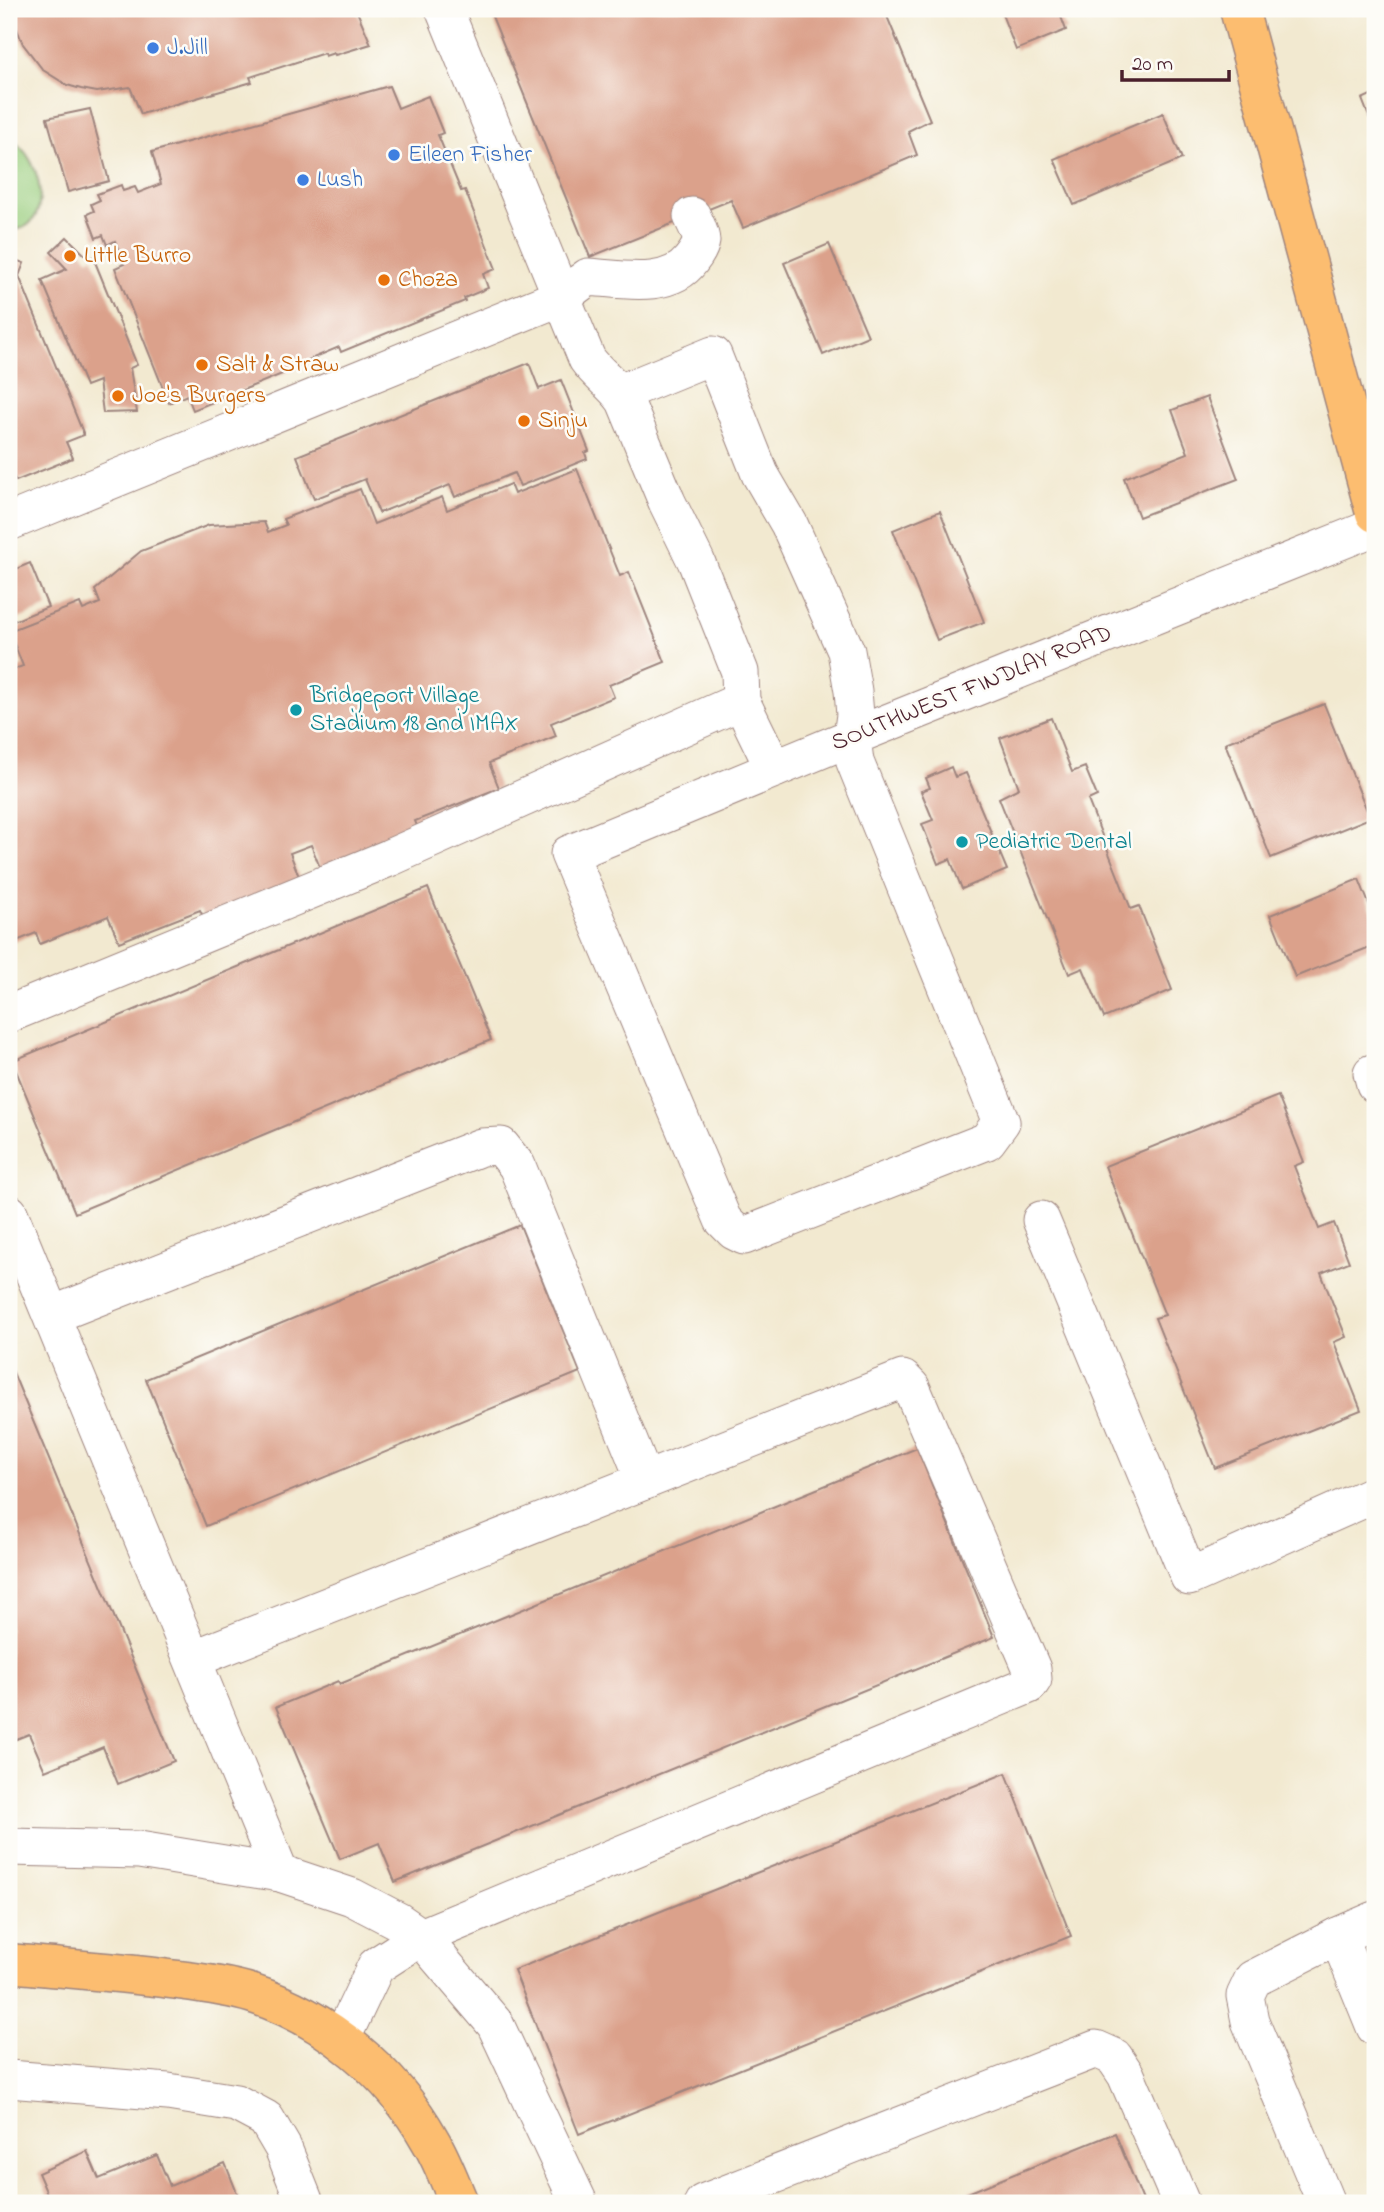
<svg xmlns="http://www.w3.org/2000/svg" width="1384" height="2212" font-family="'Indie Flower',sans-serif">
<rect width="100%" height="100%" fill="#fdfcf7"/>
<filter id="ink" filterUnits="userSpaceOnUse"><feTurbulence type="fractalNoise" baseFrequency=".0143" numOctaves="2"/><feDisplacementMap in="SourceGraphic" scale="14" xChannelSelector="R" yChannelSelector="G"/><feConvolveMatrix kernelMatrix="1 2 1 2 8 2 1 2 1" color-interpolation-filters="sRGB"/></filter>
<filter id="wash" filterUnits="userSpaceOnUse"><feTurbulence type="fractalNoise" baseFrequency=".00686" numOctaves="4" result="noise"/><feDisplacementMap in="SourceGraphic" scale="28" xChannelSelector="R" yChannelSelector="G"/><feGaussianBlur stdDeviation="1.57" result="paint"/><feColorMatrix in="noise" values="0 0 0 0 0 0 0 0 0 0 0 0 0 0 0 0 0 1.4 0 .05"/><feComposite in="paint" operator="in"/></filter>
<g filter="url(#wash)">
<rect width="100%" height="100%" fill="#f2e9d0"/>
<path fill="#9ace7f" stroke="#727655" stroke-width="2" d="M9 140C35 148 52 205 29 224 24 229 15 229 9 232Z"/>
<g id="blocks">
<g fill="#dba18b">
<path d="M9 9H356L371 44 335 55 334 53 325 56 324 53 250 77 252 82 141 114 130 87 97 92 81 89 67 85 43 70 23 44Z"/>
<path d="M489 9H884L930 120 908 131 917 155 743 228 731 200 590 257Z"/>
<path d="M1000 9H1058L1066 30 1016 50Z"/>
<path d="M389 86 398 108 428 96 443 133 438 135 461 191 465 190 496 269 483 274 488 288 464 298 465 301 341 352 339 347 301 363 302 366 193 410 187 395 169 403 115 268 124 264 115 241 107 245 103 235 96 238 87 214 94 211 91 204 100 200 97 194 121 185 123 191 135 187 138 193 161 184 152 152Z"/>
<path d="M1375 93V132L1362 99Z"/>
<path d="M90 109 109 181 68 192 47 118Z"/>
<path d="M1163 113 1182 159 1074 205 1054 159Z"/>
<path d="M67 237 89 259 93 257 137 365 130 368 137 412 103 413 99 381 86 386 42 280 67 269 51 252Z"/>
<path d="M829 244 868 336 823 355 784 263Z"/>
<path d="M9 258 24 263 19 276 84 435 66 442 73 458 16 481 14 478 9 480Z"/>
<path d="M529 363 539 389 561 380 589 451 585 453 587 459 520 486 514 473 455 497 450 485 379 513 365 479 314 499 297 456Z"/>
<path d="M1207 397 1238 479 1139 517 1124 478 1188 453 1172 410Z"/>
<path d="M577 469 620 576 629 572 665 662 609 685 614 697 551 723 556 736 489 763 499 788 415 821 421 836 323 875 311 845 290 853 301 882 205 921 200 910 119 942 108 916 40 944 36 933 9 944V671L23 666 9 631 80 603 83 610 100 603 95 590 141 551 209 525 264 522 268 532 286 525 283 519 360 489 374 524 442 497 447 510 510 484 514 494Z"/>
<path d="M940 511 984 622 937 640 893 530Z"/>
<path d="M30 563 48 607 9 623V572Z"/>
<path d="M1324 704 1370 818 1271 858 1225 743Z"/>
<path d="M1051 718 1072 772 1085 767 1097 796 1088 800 1131 909 1139 906 1172 990 1104 1018 1083 968 1069 974 999 798 1019 788 1000 738Z"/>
<path d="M951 767 955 777 966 773 1007 870 962 889 950 859 938 864 922 824 933 820 921 791 930 788 926 778Z"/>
<path d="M1359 879 1375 919V945L1295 977 1270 915Z"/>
<path d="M428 888 491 1040 75 1213 12 1061Z"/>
<path d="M1278 1096 1304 1162 1294 1166 1319 1229 1334 1223 1349 1262 1321 1273 1346 1337 1334 1342 1361 1410 1215 1468 1155 1318 1165 1315 1105 1166Z"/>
<path d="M520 1225 580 1372 206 1526 146 1379Z"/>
<path d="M9 1363 174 1761 118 1784 103 1747 45 1771 29 1734 9 1742Z"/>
<path d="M917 1448 994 1637 395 1882 379 1843 340 1859 276 1707 338 1681 340 1684Z"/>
<path d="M1006 1773 1071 1936 579 2134 514 1970Z"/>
<path d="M1115 2133 1144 2203H943Z"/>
<path d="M87 2151 99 2179 157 2155 170 2186 225 2163 241 2203H51L38 2173Z"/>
</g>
</g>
</g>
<g filter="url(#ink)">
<use href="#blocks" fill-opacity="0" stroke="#9e847e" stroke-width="2"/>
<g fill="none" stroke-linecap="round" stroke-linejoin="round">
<g stroke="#9e847e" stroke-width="39">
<g id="minor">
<path d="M444 9 587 359C598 375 615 385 625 401L667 502 696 561 740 672 741 701 774 769"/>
<path d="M620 393 713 355 760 474 789 524 846 651 853 691 855 715 852 737 855 762 1001 1122 987 1141 744 1236 734 1231 723 1220 569 854 852 737 1375 527"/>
<path d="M9 522 561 297 588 277C620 279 669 290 691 260 695 255 700 248 701 241 701 233 695 223 692 216"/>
<path d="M9 1014 389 858 741 701"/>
<path d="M1372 1073 1375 1084"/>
<path d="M9 1213 280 1873"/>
<path d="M1041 1220 1189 1577 1375 1494"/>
<path d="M52 1315 481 1147 501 1146 517 1166 645 1481"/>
<path d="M193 1659 903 1379 911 1387 1032 1669 1033 1679 1029 1685 421 1937 376 1966 341 2040"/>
<path d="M9 1847 139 1850 280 1873 352 1897 398 1921 421 1937 495 2024 579 2203"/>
<path d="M1338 1936 1375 2027"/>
<path d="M9 2079 168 2092 236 2103 266 2119 283 2148 305 2203"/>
<path d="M703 2203 1096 2049 1114 2057 1126 2075 1181 2203"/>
<path d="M1326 2203 1250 2021 1245 1996 1253 1979 1338 1936 1375 1920"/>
</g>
</g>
<g stroke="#9e847e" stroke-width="41">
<g id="major">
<path d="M1239 9 1375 513"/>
<path d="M9 1963C60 1968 112 1972 163 1978 192 1982 225 1985 253 1994 326 2018 392 2072 430 2140 442 2160 450 2182 459 2203"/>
</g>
</g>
<use href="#minor" stroke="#fff" stroke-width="37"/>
<use href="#major" stroke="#fcbd6f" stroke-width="38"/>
</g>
</g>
<g fill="#3f7fe0" stroke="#fdfcf7" stroke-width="2.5">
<circle cx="153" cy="48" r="7"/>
<circle cx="394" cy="155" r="7"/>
<circle cx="303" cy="180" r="7"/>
</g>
<g fill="#e8710a" stroke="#fdfcf7" stroke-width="2.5">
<circle cx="70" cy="256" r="7"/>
<circle cx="384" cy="280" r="7"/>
<circle cx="202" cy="365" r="7"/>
<circle cx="118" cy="396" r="7"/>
<circle cx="524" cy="421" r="7"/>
</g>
<g fill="#0f9aa8" stroke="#fdfcf7" stroke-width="2.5">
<circle cx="296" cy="710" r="7"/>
<circle cx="962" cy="842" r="7"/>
</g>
<g text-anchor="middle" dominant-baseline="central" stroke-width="5" stroke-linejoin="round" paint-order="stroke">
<g font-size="24" fill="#366cbe" stroke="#fdfcf7" text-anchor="start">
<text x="167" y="48">J.Jill</text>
<text x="408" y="155">Eileen Fisher</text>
<text x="317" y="180">Lush</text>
</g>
<g font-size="24" fill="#c56008" stroke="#fdfcf7" text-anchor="start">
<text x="84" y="256">Little Burro</text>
<text x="398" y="280">Choza</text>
<text x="216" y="365">Salt &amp; Straw</text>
<text x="132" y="396">Joe's Burgers</text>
<text x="538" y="421">Sinju</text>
</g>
<g font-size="24" fill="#4a1f2b" stroke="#fdfcf7">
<text transform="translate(972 689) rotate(-22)">SOUTHWEST FINDLAY ROAD</text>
</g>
<g font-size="24" fill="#0d838f" stroke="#fdfcf7" text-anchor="start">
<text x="310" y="696">Bridgeport Village<tspan x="310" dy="28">Stadium 18 and IMAX</tspan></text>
<text x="976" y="842">Pediatric Dental</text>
</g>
</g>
<rect width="1384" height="2212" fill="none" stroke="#fdfcf7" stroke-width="35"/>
<path d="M1122 70v10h107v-10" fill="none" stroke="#4a1f2b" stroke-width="3.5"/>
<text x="1132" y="70" font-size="21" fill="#4a1f2b" stroke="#fdfcf7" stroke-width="5" paint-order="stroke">20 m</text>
</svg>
